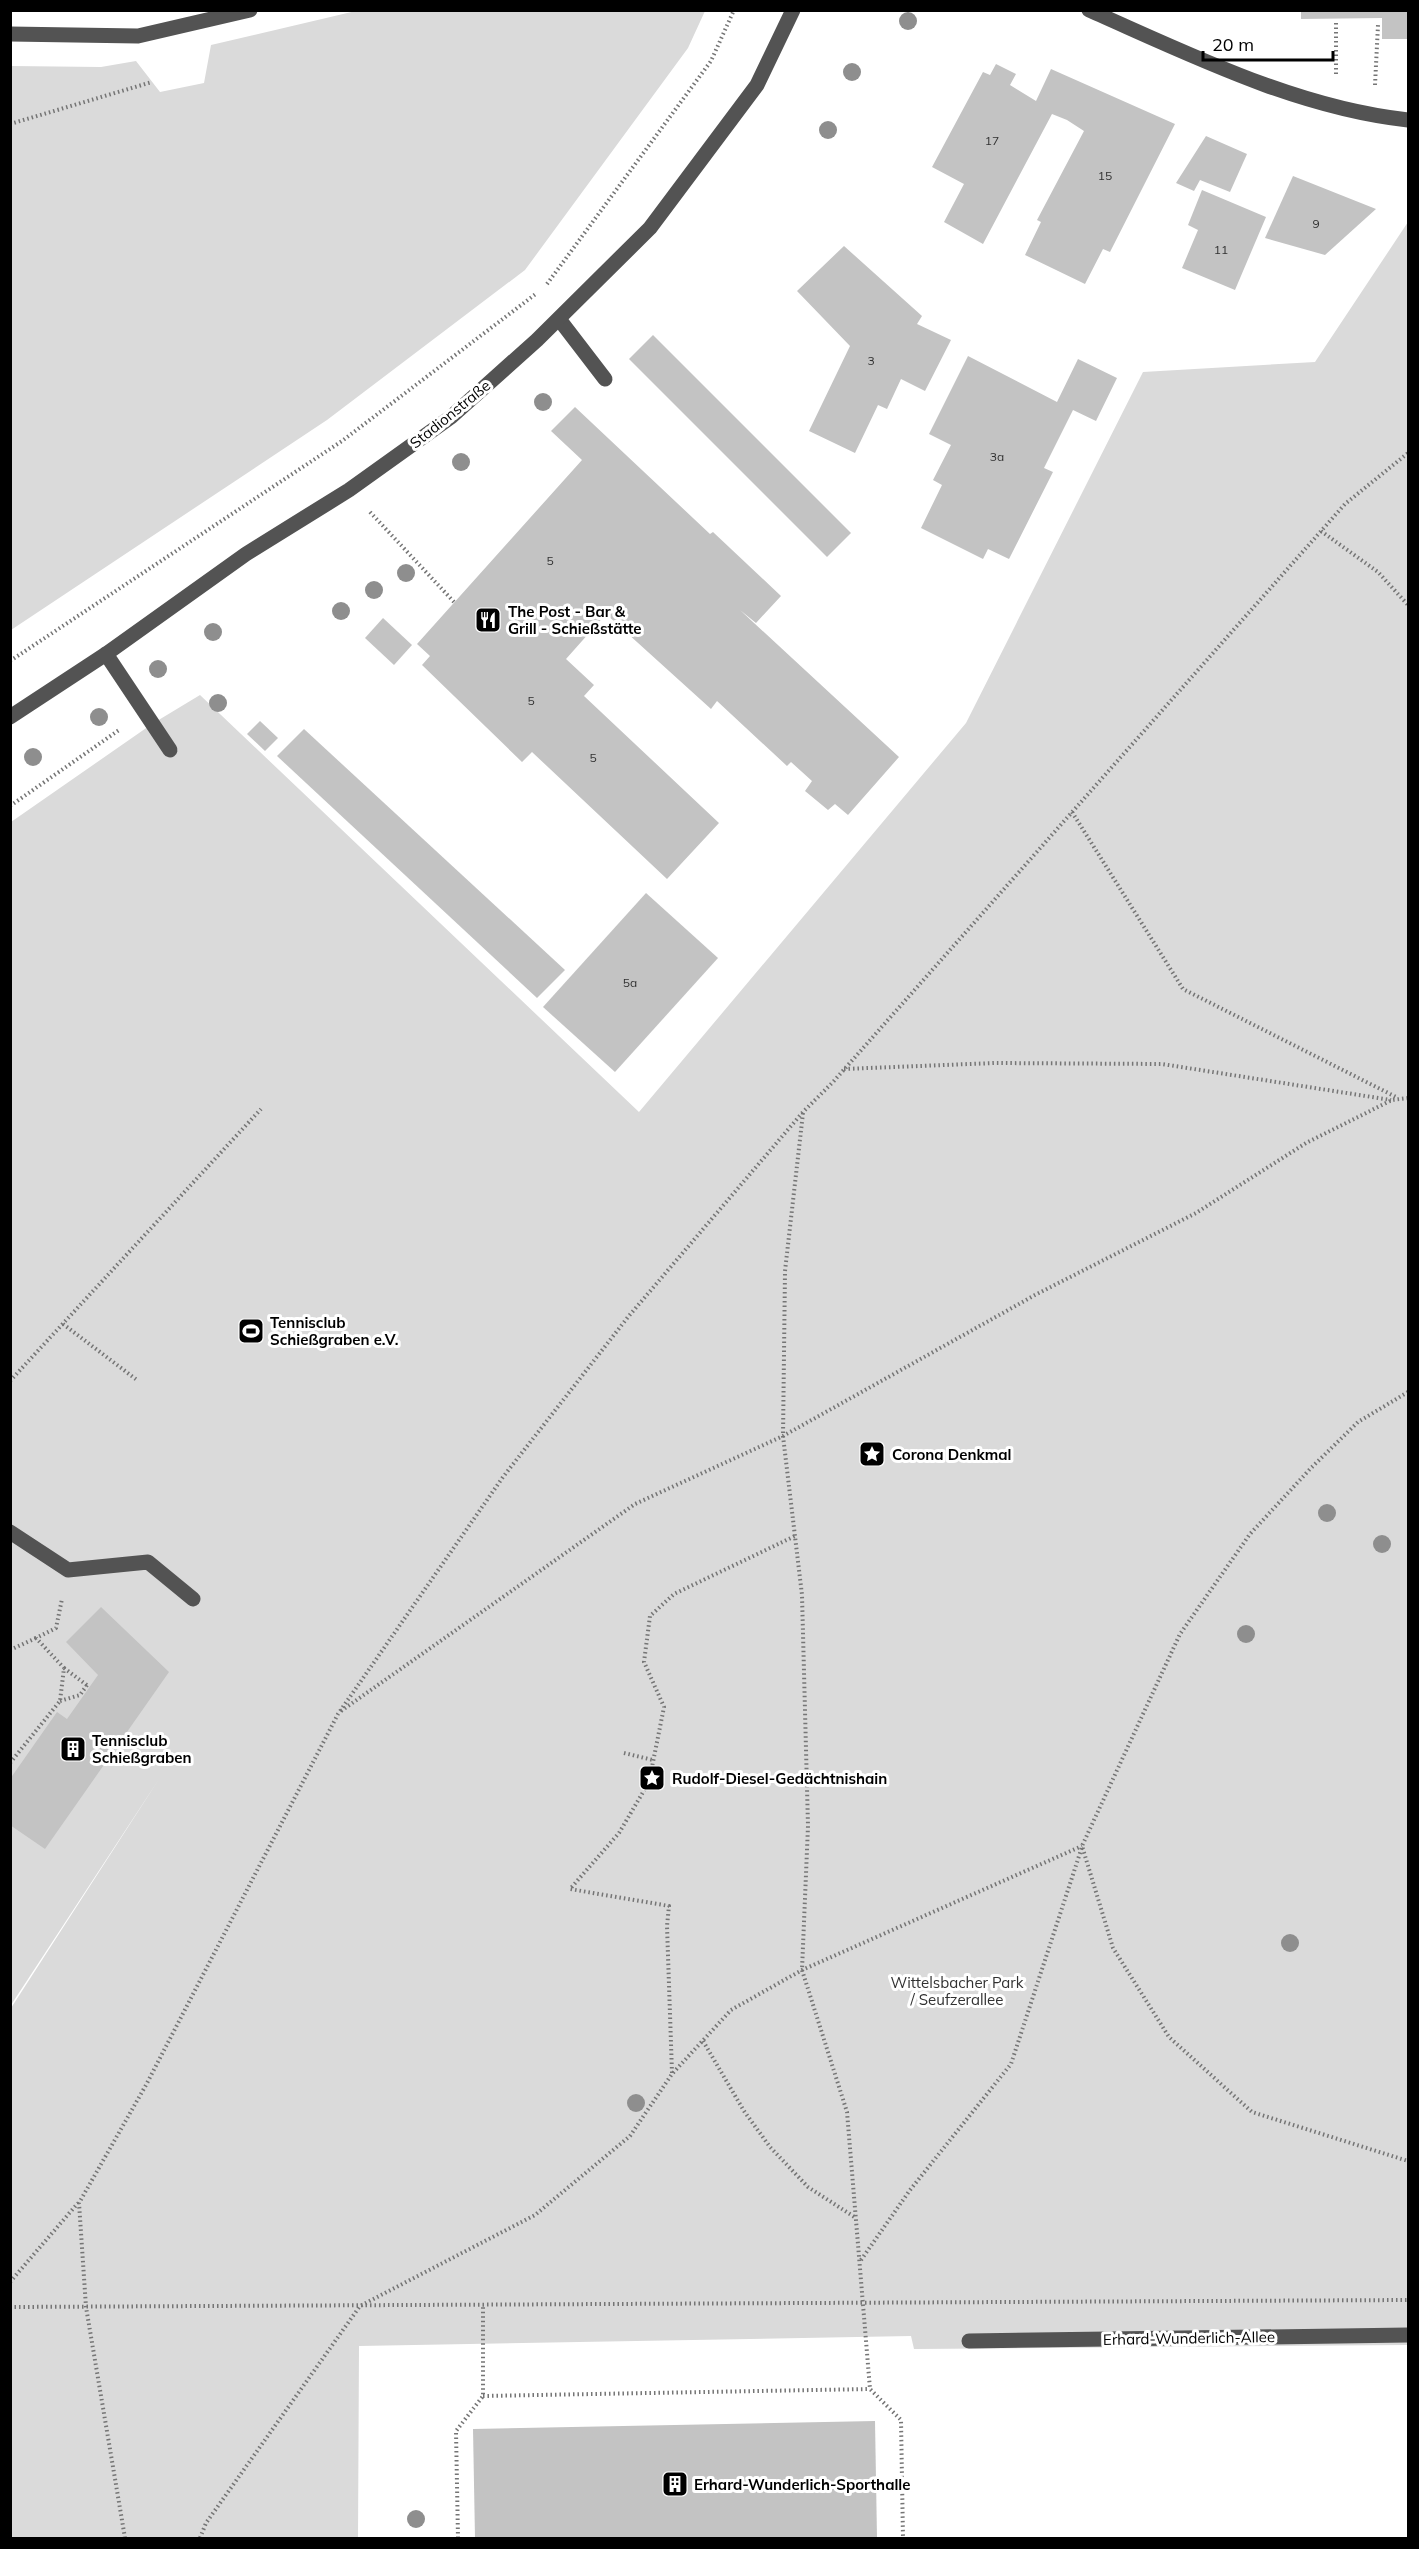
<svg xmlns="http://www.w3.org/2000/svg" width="1419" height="2549" font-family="Mulish,sans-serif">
<rect width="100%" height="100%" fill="#fff"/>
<g fill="#dadada">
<path d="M360 10 705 11 688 48 525 270 327 420 11 630V66L101 67 136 61 160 92 204 83 211 45Z"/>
<path d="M1408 222V2345L914 2349 911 2336 359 2346 358 2538H11V2008L161 1776 11 2005V822L152 724 200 695 639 1112 966 723 1143 372 1315 362Z"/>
</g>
<g fill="#c3c3c3">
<path d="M1301 10H1408V39H1382V18L1301 19Z"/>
<path d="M996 64 1016 74 1010 85 1036 101 1051 69 1175 124 1110 252 1103 249 1085 284 1025 255 1041 222 1037 220 1084 131 1067 120 1052 114 983 244 944 222 964 184 932 167 983 72 990 75Z"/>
<path d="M1206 136 1247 154 1230 192 1200 180 1194 191 1176 183Z"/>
<path d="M1293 176 1376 209 1325 255 1265 238Z"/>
<path d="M1202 190 1266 217 1235 290 1182 268 1198 230 1188 225Z"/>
<path d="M844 246 922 316 917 324 951 340 925 391 901 379 887 409 878 405 855 453 809 431 850 346 797 291Z"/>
<path d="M653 335 851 533 827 557 629 359Z"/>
<path d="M968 356 1057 402 1078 359 1117 378 1096 421 1073 410 1044 468 1053 472 1009 559 988 549 983 559 921 528 942 485 933 480 951 445 929 434Z"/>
<path d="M575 407 710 534 713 532 781 596 756 623 740 610 899 757 848 815 835 804 828 810 805 791 812 781 791 762 787 766 717 701 711 709 606 614 566 659 594 685 584 696 719 823 667 879 532 752 522 762 422 665 430 656 417 644 582 460 551 431Z"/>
<path d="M383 618 412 645 394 665 365 638Z"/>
<path d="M260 721 278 738 265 751 247 734Z"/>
<path d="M304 729 565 970 537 998 277 756Z"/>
<path d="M646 893 718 958 615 1072 543 1007Z"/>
<path d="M101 1607 169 1672 45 1849 10 1825V1779L57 1712 67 1719 98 1675 66 1642Z"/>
<path d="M875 2421 877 2538H475L473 2429Z"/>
</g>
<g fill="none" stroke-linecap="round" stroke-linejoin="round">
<g stroke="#757575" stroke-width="4" stroke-dasharray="1.5 3" stroke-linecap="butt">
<path d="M1336 74V23"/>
<path d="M1375 85 1378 25"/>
<path d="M10 124 152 82"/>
<path d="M547 284 711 61 734 10"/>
<path d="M370 512 455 603"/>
<path d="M1321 531 1378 572 1408 605"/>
<path d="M10 661 342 441 537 293"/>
<path d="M10 806 119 730"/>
<path d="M1072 812 1183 989 1398 1098"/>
<path d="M844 1069 995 1063 1162 1064 1391 1100"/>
<path d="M803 1113 785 1271 783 1436 802 1595 808 1826 802 1970 847 2112 870 2389 901 2420 903 2538"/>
<path d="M63 1324 137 1380"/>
<path d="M10 1381 261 1109"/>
<path d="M1408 1392 1358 1422 1311 1468 1250 1534 1180 1634 1082 1846 1113 1948 1169 2037 1252 2112 1408 2161"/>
<path d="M10 1650 36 1638"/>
<path d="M64 1668 88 1686"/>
<path d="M60 1701 80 1695 87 1685"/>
<path d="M341 1711 635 1504 783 1436 1035 1295 1196 1213 1306 1143 1392 1100 1408 1098"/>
<path d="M624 1753 653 1760"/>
<path d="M10 1763 60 1701 64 1668 36 1638 56 1628 62 1599"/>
<path d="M703 2041 744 2111 770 2147 808 2187 856 2218"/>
<path d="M672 2073 667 1926 669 1906 570 1889 619 1833 649 1782 664 1707 644 1662 650 1616 674 1594 795 1536"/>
<path d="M861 2260 910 2190 1011 2064 1082 1847"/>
<path d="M10 2282 78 2203"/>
<path d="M10 2307 1408 2300"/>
<path d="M483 2396 870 2389"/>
<path d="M125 2538 86 2307 79 2203 146 2085 338 1714 503 1477 628 1317 803 1112 833 1082 1345 504 1408 453"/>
<path d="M200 2538 206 2523 360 2306 535 2215 630 2136 672 2074 731 2010 802 1970 1082 1846"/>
<path d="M458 2538 456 2431 483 2396V2306"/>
</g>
<g stroke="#535353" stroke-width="15">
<path d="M1089 10C1191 55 1297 108 1408 120"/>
<path d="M10 34 138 36 250 10"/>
<path d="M559 319 605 379"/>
<path d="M106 654 170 750"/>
<path d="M10 717 106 654 246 554 349 490 451 417 537 340 650 228 757 85 793 10"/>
<path d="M10 1532 68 1570 148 1562 193 1599"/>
<path d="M969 2341 1408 2335"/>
</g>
</g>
<g fill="#8e8e8e">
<circle cx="908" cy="21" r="9"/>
<circle cx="852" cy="72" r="9"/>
<circle cx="828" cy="130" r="9"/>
<circle cx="543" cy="402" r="9"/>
<circle cx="461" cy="462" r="9"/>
<circle cx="406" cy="573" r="9"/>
<circle cx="374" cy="590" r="9"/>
<circle cx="341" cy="611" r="9"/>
<circle cx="213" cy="632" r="9"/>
<circle cx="158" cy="669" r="9"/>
<circle cx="218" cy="703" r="9"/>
<circle cx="99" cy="717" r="9"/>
<circle cx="33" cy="757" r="9"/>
<circle cx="1327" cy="1513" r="9"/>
<circle cx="1382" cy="1544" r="9"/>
<circle cx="1246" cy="1634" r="9"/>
<circle cx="1290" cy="1943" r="9"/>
<circle cx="636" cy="2103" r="9"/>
<circle cx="416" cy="2519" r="9"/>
</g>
<defs>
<g id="restaurant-square" transform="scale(1.35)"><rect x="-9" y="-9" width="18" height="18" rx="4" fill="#000" stroke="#fff"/><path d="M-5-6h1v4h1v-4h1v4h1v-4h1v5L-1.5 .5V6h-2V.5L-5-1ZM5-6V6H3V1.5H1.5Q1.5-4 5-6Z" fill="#fff"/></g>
<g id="stadium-square" transform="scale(1.35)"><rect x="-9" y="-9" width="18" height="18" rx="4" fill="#000" stroke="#fff"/><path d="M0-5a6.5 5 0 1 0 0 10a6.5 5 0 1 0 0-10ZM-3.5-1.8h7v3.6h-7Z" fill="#fff"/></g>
<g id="sight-square" transform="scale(1.35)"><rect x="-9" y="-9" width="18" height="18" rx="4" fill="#000" stroke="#fff"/><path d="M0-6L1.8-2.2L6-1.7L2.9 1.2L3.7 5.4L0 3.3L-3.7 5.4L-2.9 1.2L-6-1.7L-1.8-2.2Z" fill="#fff"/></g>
<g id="building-square" transform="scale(1.35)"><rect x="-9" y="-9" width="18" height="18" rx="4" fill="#000" stroke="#fff"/><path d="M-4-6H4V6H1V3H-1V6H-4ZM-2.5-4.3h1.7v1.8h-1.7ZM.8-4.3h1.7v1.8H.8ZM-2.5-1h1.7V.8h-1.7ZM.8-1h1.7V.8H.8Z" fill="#fff"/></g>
</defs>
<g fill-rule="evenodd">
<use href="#restaurant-square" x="488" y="620"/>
<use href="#stadium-square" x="251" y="1331"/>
<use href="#sight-square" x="872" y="1454"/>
<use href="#building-square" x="73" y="1749"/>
<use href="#sight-square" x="652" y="1778"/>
<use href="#building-square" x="675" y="2484"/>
</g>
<g text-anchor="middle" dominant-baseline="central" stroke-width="6" stroke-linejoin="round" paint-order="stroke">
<g font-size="12" fill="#313131">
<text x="992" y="140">17</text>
<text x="1105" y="175">15</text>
<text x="1316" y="223">9</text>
<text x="1221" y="249">11</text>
<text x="871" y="360">3</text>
<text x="997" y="456">3a</text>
<text x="550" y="560">5</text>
<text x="531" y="700">5</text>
<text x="593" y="757">5</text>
<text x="630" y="982">5a</text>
</g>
<g font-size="15" fill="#000" stroke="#fff">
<text transform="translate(450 414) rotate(-39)">Stadionstraße</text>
<text transform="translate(1189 2338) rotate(-1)">Erhard-Wunderlich-Allee</text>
</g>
<g font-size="15" font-weight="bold" fill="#000" stroke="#fff" text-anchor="start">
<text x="508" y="611">The Post - Bar &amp;<tspan x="508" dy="17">Grill - Schießstätte</tspan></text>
<text x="270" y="1322">Tennisclub<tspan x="270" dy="17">Schießgraben e.V.</tspan></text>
<text x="892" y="1454">Corona Denkmal</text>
<text x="92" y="1740">Tennisclub<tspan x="92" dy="17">Schießgraben</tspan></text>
<text x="672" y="1778">Rudolf-Diesel-Gedächtnishain</text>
<text x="694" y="2484">Erhard-Wunderlich-Sporthalle</text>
</g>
<g font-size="15" fill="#313131" stroke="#fff">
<text x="957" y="1982">Wittelsbacher Park<tspan x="957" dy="17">/ Seufzerallee</tspan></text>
</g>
</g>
<rect width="1419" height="2549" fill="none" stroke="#000000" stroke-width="24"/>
<path d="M1203 51v9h130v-9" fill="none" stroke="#000000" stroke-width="3"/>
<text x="1212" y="51" font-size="18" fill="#000000" stroke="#ffffff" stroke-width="4.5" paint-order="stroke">20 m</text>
</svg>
